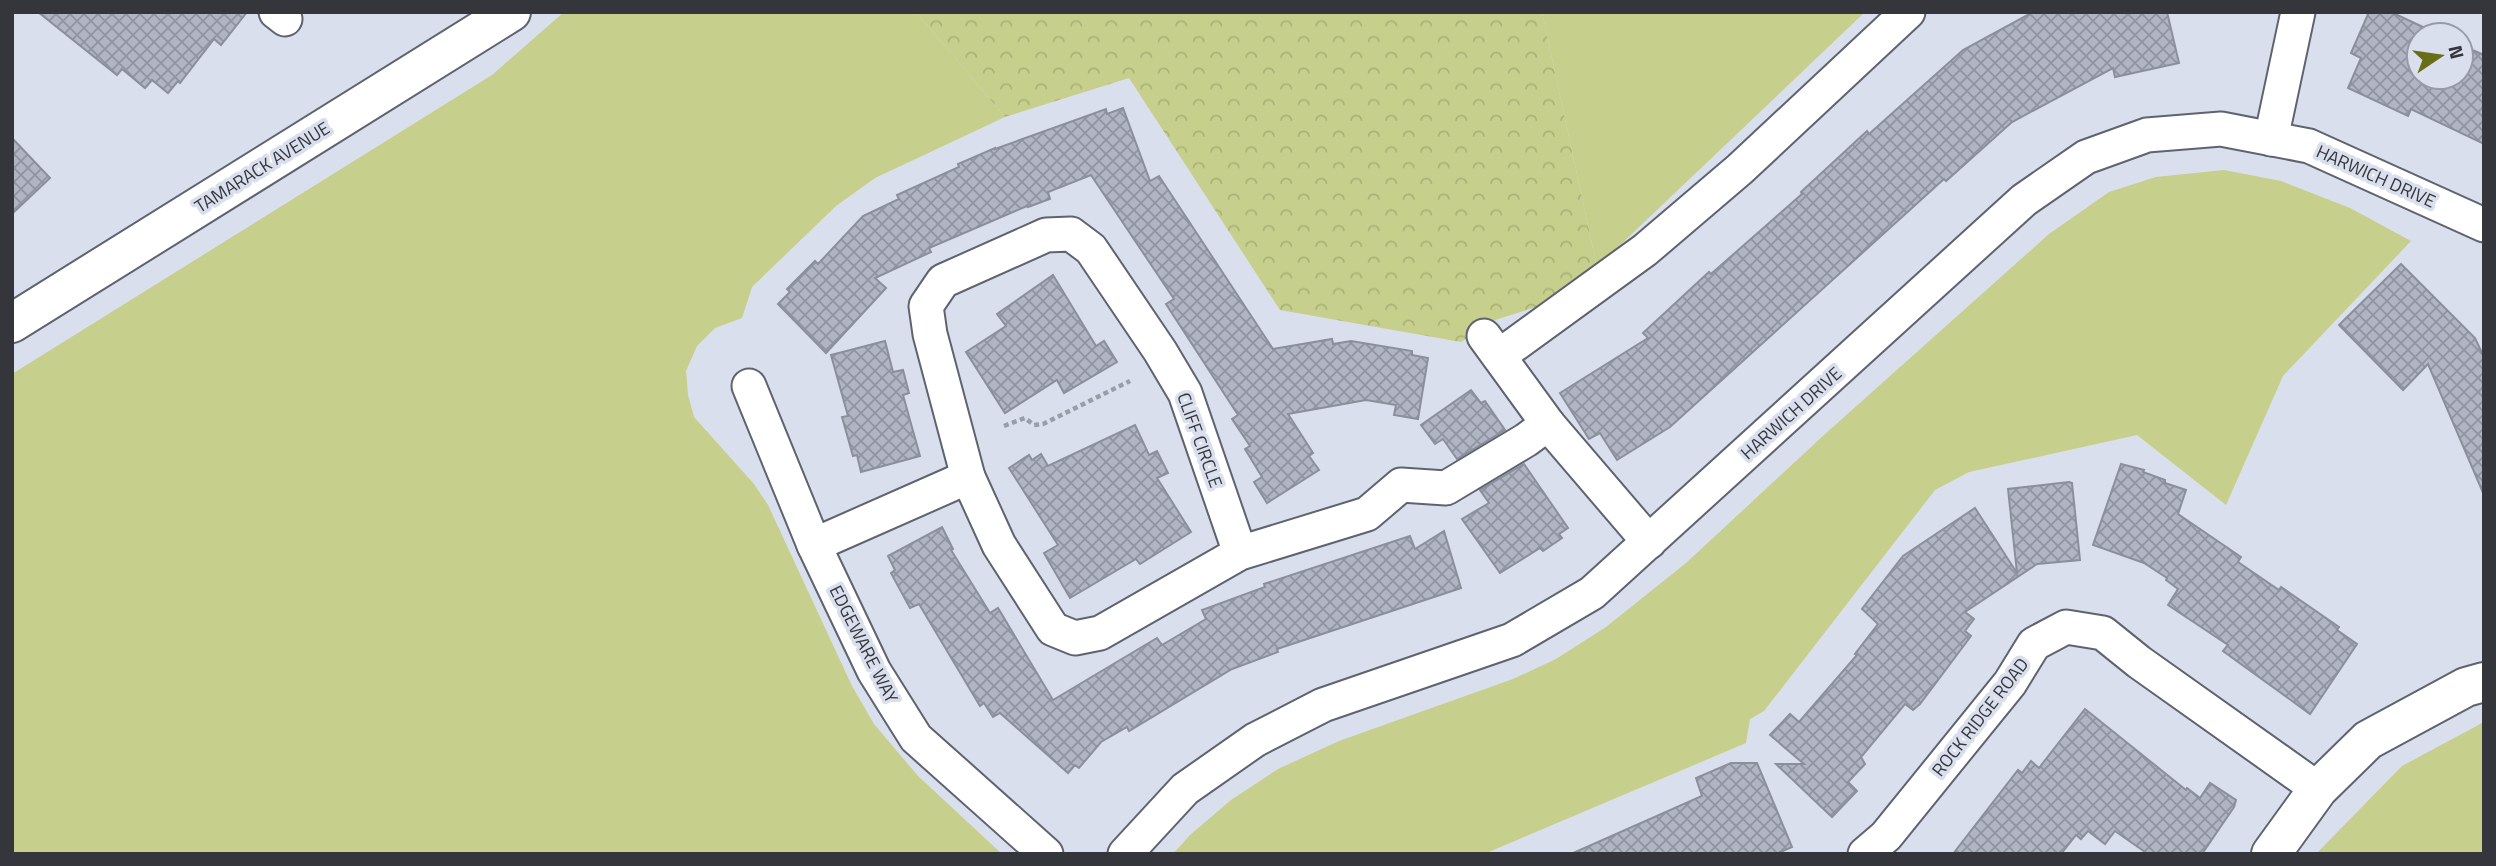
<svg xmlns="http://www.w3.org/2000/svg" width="2496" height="866" font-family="'Titillium Web',sans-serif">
<defs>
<pattern id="forest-crowns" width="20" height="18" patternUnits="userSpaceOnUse" patternTransform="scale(1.75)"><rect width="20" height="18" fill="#c6cf8b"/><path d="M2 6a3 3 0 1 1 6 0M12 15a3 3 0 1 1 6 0" fill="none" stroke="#abb279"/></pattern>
<pattern id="building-cross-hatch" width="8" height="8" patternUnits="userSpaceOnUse" patternTransform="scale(1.75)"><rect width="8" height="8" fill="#b0b5c3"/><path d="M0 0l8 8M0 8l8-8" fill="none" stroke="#9094a0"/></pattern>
</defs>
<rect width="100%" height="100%" fill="#dadfed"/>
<g fill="#c6cf8b">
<path d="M564 12H916L1005 117 875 178 836 206 752 287 742 318 715 328 697 346 686 371 688 395 694 417 754 484 768 505 852 686 874 724 918 776 1002 854H12V374L492 75Z"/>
<path d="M1542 12H1865L1597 267Z"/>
<path d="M2224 170 2281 181 2350 208 2411 241 2283 376 2226 505 2137 435 1969 472 1935 490 1764 711 1750 719 1746 743 1484 854H1173L1190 835 1231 800 1278 769 1339 741 1513 679 1556 659 1606 627 1686 563 1824 435 2049 234 2109 192 2156 177Z"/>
<path d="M2484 722V854H2316L2402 766Z"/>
</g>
<path fill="url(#forest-crowns)" d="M916 12H1542L1597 267 1539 306 1495 320 1461 342 1280 310 1129 78 1005 117Z"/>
<g fill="url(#building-cross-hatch)" stroke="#8a8f9b" stroke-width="2">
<path d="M38 12H247L221 45 214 39 180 83 178 81 168 93 152 80 145 88 122 69 117 75Z"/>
<path d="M2033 12H2167L2179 63 2115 77 2113 68 2012 122 1946 181 1944 179 1670 427 1617 460 1600 433 1589 439 1560 393 1648 338 1643 333 1709 272 1711 274 1802 194 1801 192 1867 131 1869 134 1963 50Z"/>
<path d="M2369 12H2391L2440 35H2419V77H2461V45L2484 55V144L2411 109 2408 116 2348 88 2361 58 2351 53Z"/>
<path d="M1123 108 1150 181 1159 176 1273 349 1332 339 1333 344 1351 341 1412 351V355L1428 358 1418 419 1394 415 1396 405 1366 400 1288 414 1313 453 1309 456 1319 470 1267 503 1254 482 1262 477 1245 449 1250 446 1232 419 1238 415 1166 304 1174 299 1091 175 1048 192 1050 199 1028 207 1027 206 929 248 931 252 875 278 886 288 826 353 778 304 790 292 787 289 815 261 818 264 863 216 899 199 897 195 959 167 958 164 995 148V149L1106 109 1107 114Z"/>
<path d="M12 138 50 178 12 214Z"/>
<path d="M2401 264 2475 338 2484 357V495L2428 364 2403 390 2339 325Z"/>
<path d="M1053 275 1096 346 1104 341 1117 362 1064 393 1057 380 1005 413 966 352 1006 326 997 314Z"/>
<path d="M885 341 893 372 903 370 909 393 903 395 920 456 861 472 857 455 853 456 842 417 848 416 831 355Z"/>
<path d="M1471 390 1481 403 1485 401 1505 430 1457 459 1443 439 1435 444 1421 425Z"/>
<path d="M1135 425 1149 455 1157 451 1168 473 1157 478 1191 532 1140 564 1136 559 1070 598 1044 553 1058 545 1009 468 1029 455 1032 460 1041 454 1048 466Z"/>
<path d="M1524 464 1568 528 1559 534 1562 538 1543 551 1540 548 1500 573 1462 519 1489 503 1480 490Z"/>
<path d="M2121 464 2144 470 2143 472 2165 480V483L2186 490 2178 514 2241 557 2238 562 2279 590 2281 587 2339 627 2337 630 2357 644 2310 714 2223 651 2228 645 2168 605 2178 589 2166 580 2167 578 2144 563 2093 545Z"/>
<path d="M2069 482 2072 483 2080 560 2037 564 1965 612 1974 619 1965 631 1971 636 1920 704 1913 710 1905 704 1861 757 1865 764 1848 782 1857 791 1832 817 1776 764H1804L1770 735 1790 714 1799 722 1857 655 1855 654 1878 624 1862 609 1903 556 1975 508 2017 573 2008 489Z"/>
<path d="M942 527 953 549 951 550 990 613 998 608 1053 700 1157 638 1162 645 1206 619 1202 610 1265 587 1264 584 1410 536 1415 549 1444 531 1461 588 1277 649 1278 652 1232 669 1129 731 1127 727 1101 742 1079 768 1075 765 1068 773 1000 713 993 717 984 703 980 706 919 604 910 608 891 573 895 570 888 556Z"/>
<path d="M2085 709 2186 790 2187 788 2200 798 2210 783 2236 800 2234 807 2202 854H2148L2115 831 2105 844 2088 831 2081 839 2076 835 2061 854H1953L2018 770 2022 773 2031 761 2039 768Z"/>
<path d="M1731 763H1757L1792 847 1776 854H1571L1702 796 1696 778Z"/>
</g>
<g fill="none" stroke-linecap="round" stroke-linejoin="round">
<g stroke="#5e636f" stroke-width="37">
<g id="minor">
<path d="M276 12 285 19"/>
<path d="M2271 139 2298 12"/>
<path d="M1484 336 1548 424 1649 542"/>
<path d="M1499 356 1645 250 1740 169 1908 12"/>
<path d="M749 386 814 545 874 671 916 738 1046 854"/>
<path d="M814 545 968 477"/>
<path d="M1240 553 1185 393 1160 351 1091 249 1071 234 1046 235 943 281 926 306 930 334 968 477 999 545 1053 629 1075 638 1100 633 1240 553 1367 514 1401 485 1446 488 1526 440 1548 424"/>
<path d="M1125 854 1185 789 1255 740 1323 705 1512 640 1592 593 2024 200 2086 157 2147 135 2221 129 2309 146 2484 225"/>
<path d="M1865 854 1886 836 2010 683 2034 644 2066 627 2103 633 2139 662 2318 789"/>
</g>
</g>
<g stroke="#5e636f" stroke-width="42">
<g id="major">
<path d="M12 323 511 12"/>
<path d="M2271 854 2318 789 2368 740 2466 687 2484 682"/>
</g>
</g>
<path stroke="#9a9ea9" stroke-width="4.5" stroke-dasharray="5 3.5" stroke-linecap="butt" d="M1004 426 1025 418 1034 425 1043 424 1130 381"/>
<use href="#minor" stroke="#fff" stroke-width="33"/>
<use href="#major" stroke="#fff" stroke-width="38"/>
</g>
<g text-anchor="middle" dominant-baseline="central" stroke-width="7" stroke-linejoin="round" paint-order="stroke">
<g font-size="18" fill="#34363c" stroke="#dadfed">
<text transform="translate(262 167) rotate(-32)">TAMARACK AVENUE</text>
<text transform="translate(2376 176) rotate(24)">HARWICH DRIVE</text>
<text transform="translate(1791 413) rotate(-42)">HARWICH DRIVE</text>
<text transform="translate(1200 440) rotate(70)">CLIFF CIRCLE</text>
<text transform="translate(864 644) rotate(63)">EDGEWARE WAY</text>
<text transform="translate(1980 717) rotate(-52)">ROCK RIDGE ROAD</text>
</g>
</g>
<rect width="2496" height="866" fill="none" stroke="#34363c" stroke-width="28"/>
<g transform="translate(2440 56) rotate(77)"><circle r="33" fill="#dadfed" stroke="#989ba6" stroke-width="2"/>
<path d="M0-5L12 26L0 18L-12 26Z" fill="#676e15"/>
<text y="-10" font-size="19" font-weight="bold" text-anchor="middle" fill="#34363c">N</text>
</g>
</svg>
